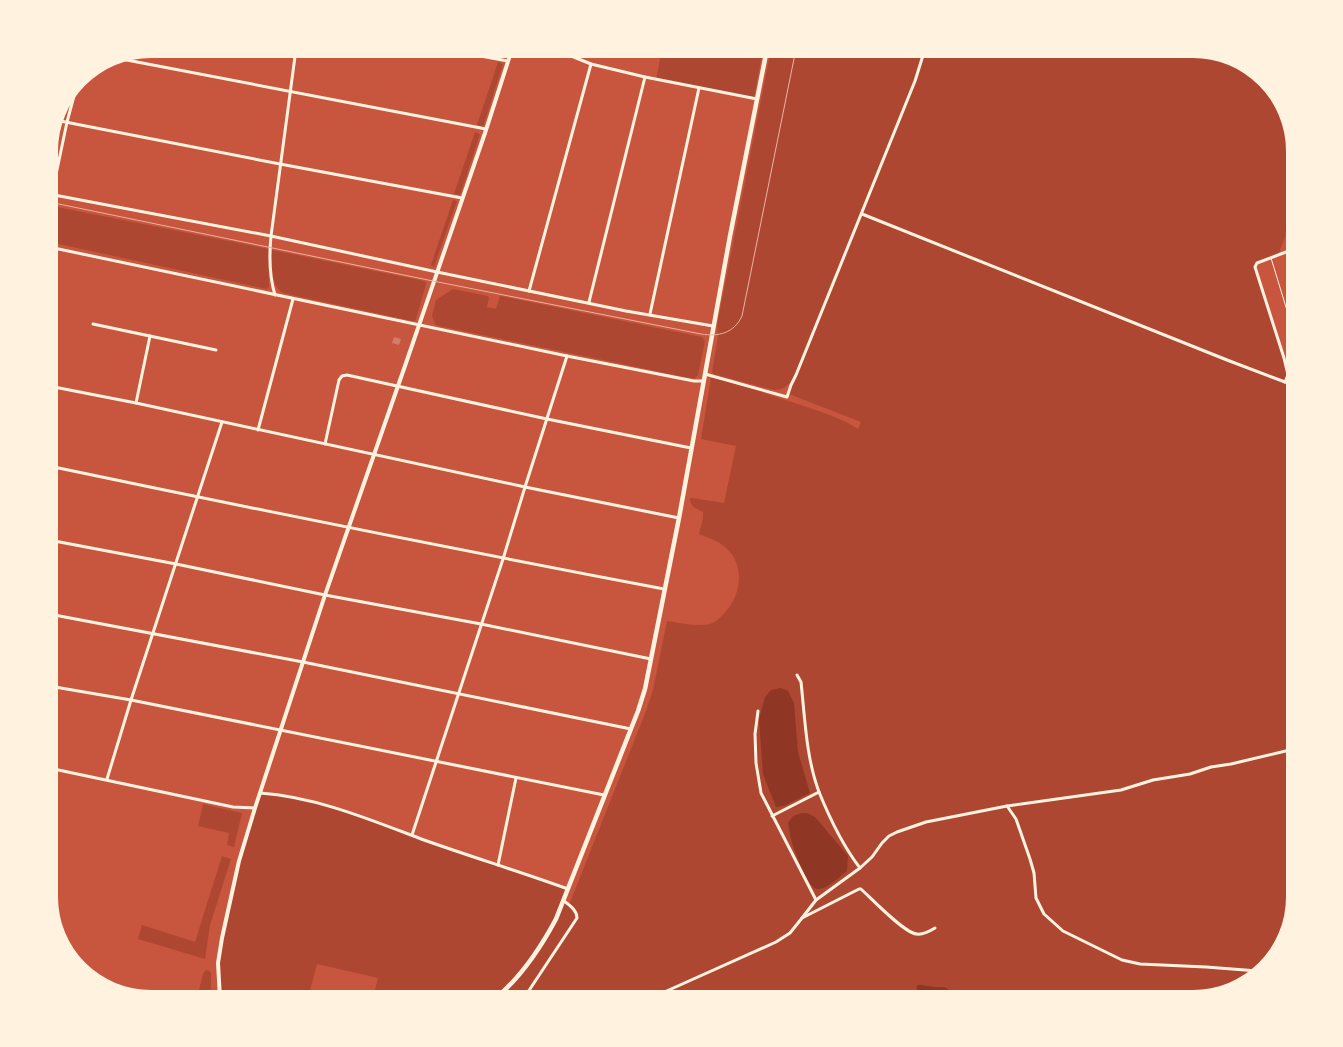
<svg xmlns="http://www.w3.org/2000/svg" width="1343" height="1047" font-family="'Golos Text',sans-serif">
<rect width="100%" height="100%" fill="#c8553d"/>
<g fill="#ae4732">
<path d="M662 49H763L754 98 656 80Z"/>
<path d="M771 49H1193L1255 70 1284 106 1294 150V214L1278 255 1257 263 1255 267 1288 375 1286 382 1294 383V897L1273 959 1237 988 1192 998H954L953 993 945 987H935L917 986 916 998H373L378 978 317 964 308 998H220L218 963 233 886 260 793 275 794 324 805 568 889 564 901 569 905 646 711 653 690 667 621C681 623 696 627 710 624 718 621 725 613 730 606 742 588 743 564 727 549 719 541 709 538 699 534L703 518V512C696 508 690 507 690 498H692L724 503 736 446 701 439 711 378H713C742 385 770 395 798 404 818 411 840 417 858 429L861 422 789 394 794 377C788 385 785 390 774 390L713 374 712 372 718 337 717 325Z"/>
<path d="M498 62 503 64 483 127 477 125Z"/>
<path d="M475 132 480 134 460 195 454 194Z"/>
<path d="M453 200 457 201 434 267 431 265Z"/>
<path d="M52 206 268 249 269 287 267 289 49 242V220Z"/>
<path d="M272 250 424 281 426 282V284L416 319 415 321H412L283 293C270 286 271 264 272 250Z"/>
<path d="M453 289 488 296 489 298 487 307 496 309 500 296 702 337 705 341 698 375 694 379 439 326 435 324 432 316 436 300Z"/>
<path d="M203 804 242 813 234 847 227 845 229 833 198 826Z"/>
<path d="M222 856 231 859 210 925 205 959 138 939 142 925 195 942Z"/>
<path d="M206 970 209 971 211 973V998H197L203 974Z"/>
</g>
<g fill="#8f3625">
<path d="M781 688 788 691 794 703 798 752 810 793 784 806 776 807 763 774 759 719 765 697 771 690Z"/>
<path d="M802 813H807L815 817 848 856 847 871C839 877 827 890 817 889 807 889 792 845 790 835 789 831 789 827 788 823L793 816Z"/>
<path d="M917 985H921L935 987H945L953 993 954 998H916Z"/>
</g>
<path fill="#d67c66" d="M394 337 401 339 399 345 392 343Z"/>
<g fill="none" stroke-linecap="round" stroke-linejoin="round">
<path stroke="#fff3e0" stroke-width="1" d="M1271 258 1293 330"/>
<g stroke="#fff3e0" stroke-width="3">
<path d="M442 49 508 61"/>
<path d="M554 49 591 64 645 77 757 99"/>
<path d="M111 57 486 129"/>
<path d="M55 120 280 164 462 198"/>
<path d="M49 194 271 236 437 272 626 311 713 326"/>
<path d="M49 208 67 122 78 81"/>
<path d="M862 214 1227 360 1285 382 1294 383"/>
<path d="M49 247 567 356 694 381H703"/>
<path d="M529 291 591 64"/>
<path d="M275 295C269 275 269 256 271 236L296 49"/>
<path d="M589 302 645 77"/>
<path d="M650 314 699 88"/>
<path d="M93 324 216 350"/>
<path d="M705 374 787 397 791 385 796 375 915 81 925 49"/>
<path d="M1285 382 1288 375 1284 358 1255 267 1257 263 1294 249"/>
<path d="M49 386 136 403 525 487 679 518"/>
<path d="M136 403 150 336"/>
<path d="M258 430 293 299"/>
<path d="M325 444 339 380 342 376 347 375 547 419 691 448"/>
<path d="M49 466C254 509 459 550 664 589"/>
<path d="M49 540 176 564 325 595 481 624 651 659"/>
<path d="M49 614 303 662 631 729"/>
<path d="M797 675 801 682C805 719 806 757 819 792"/>
<path d="M49 686 131 700 604 795"/>
<path d="M758 711 755 734 756 763 761 793 816 900"/>
<path d="M49 768 233 807 255 808"/>
<path d="M107 779 131 700 222 422"/>
<path d="M260 793C317 797 371 820 424 840 472 857 521 872 568 889"/>
<path d="M1007 806 1016 819 1030 859 1034 873 1036 898 1044 914 1063 931 1122 960 1140 964 1206 967 1258 971"/>
<path d="M772 816 819 792C830 819 843 846 860 868"/>
<path d="M412 835 503 559 525 487 567 356"/>
<path d="M498 865 516 778"/>
<path d="M802 918 816 900 860 868 872 857 882 843 889 836 897 832 926 822 1007 806 1121 790 1153 780 1190 774 1211 767 1231 764 1294 749"/>
<path d="M528 994 531 998"/>
<path d="M524 998 577 918C577 910 569 905 564 901"/>
<path d="M651 998 776 942 790 933 802 918 859 889H861C871 898 905 934 917 934 923 935 930 931 935 928"/>
</g>
<path stroke="#fff3e0" stroke-width="4" d="M220 998 218 963 222 938 239 861 255 808 325 595 406 363 485 133 512 49"/>
<path stroke="#fff3e0" stroke-width="4.5" d="M496 998C522 976 540 949 556 919L638 711 645 689 679 518 730 236 767 49"/>
<path stroke="#e9b49f" stroke-width="1" d="M49 202 433 281 701 334C719 337 734 333 742 316L796 49"/>
</g>
<path d="M0 0H1343V1047H0ZM151 58H1193A93 93 0 0 1 1286 151V897A93 93 0 0 1 1193 990H151A93 93 0 0 1 58 897V151A93 93 0 0 1 151 58Z" fill="#fff3e0" fill-rule="evenodd"/>
</svg>
